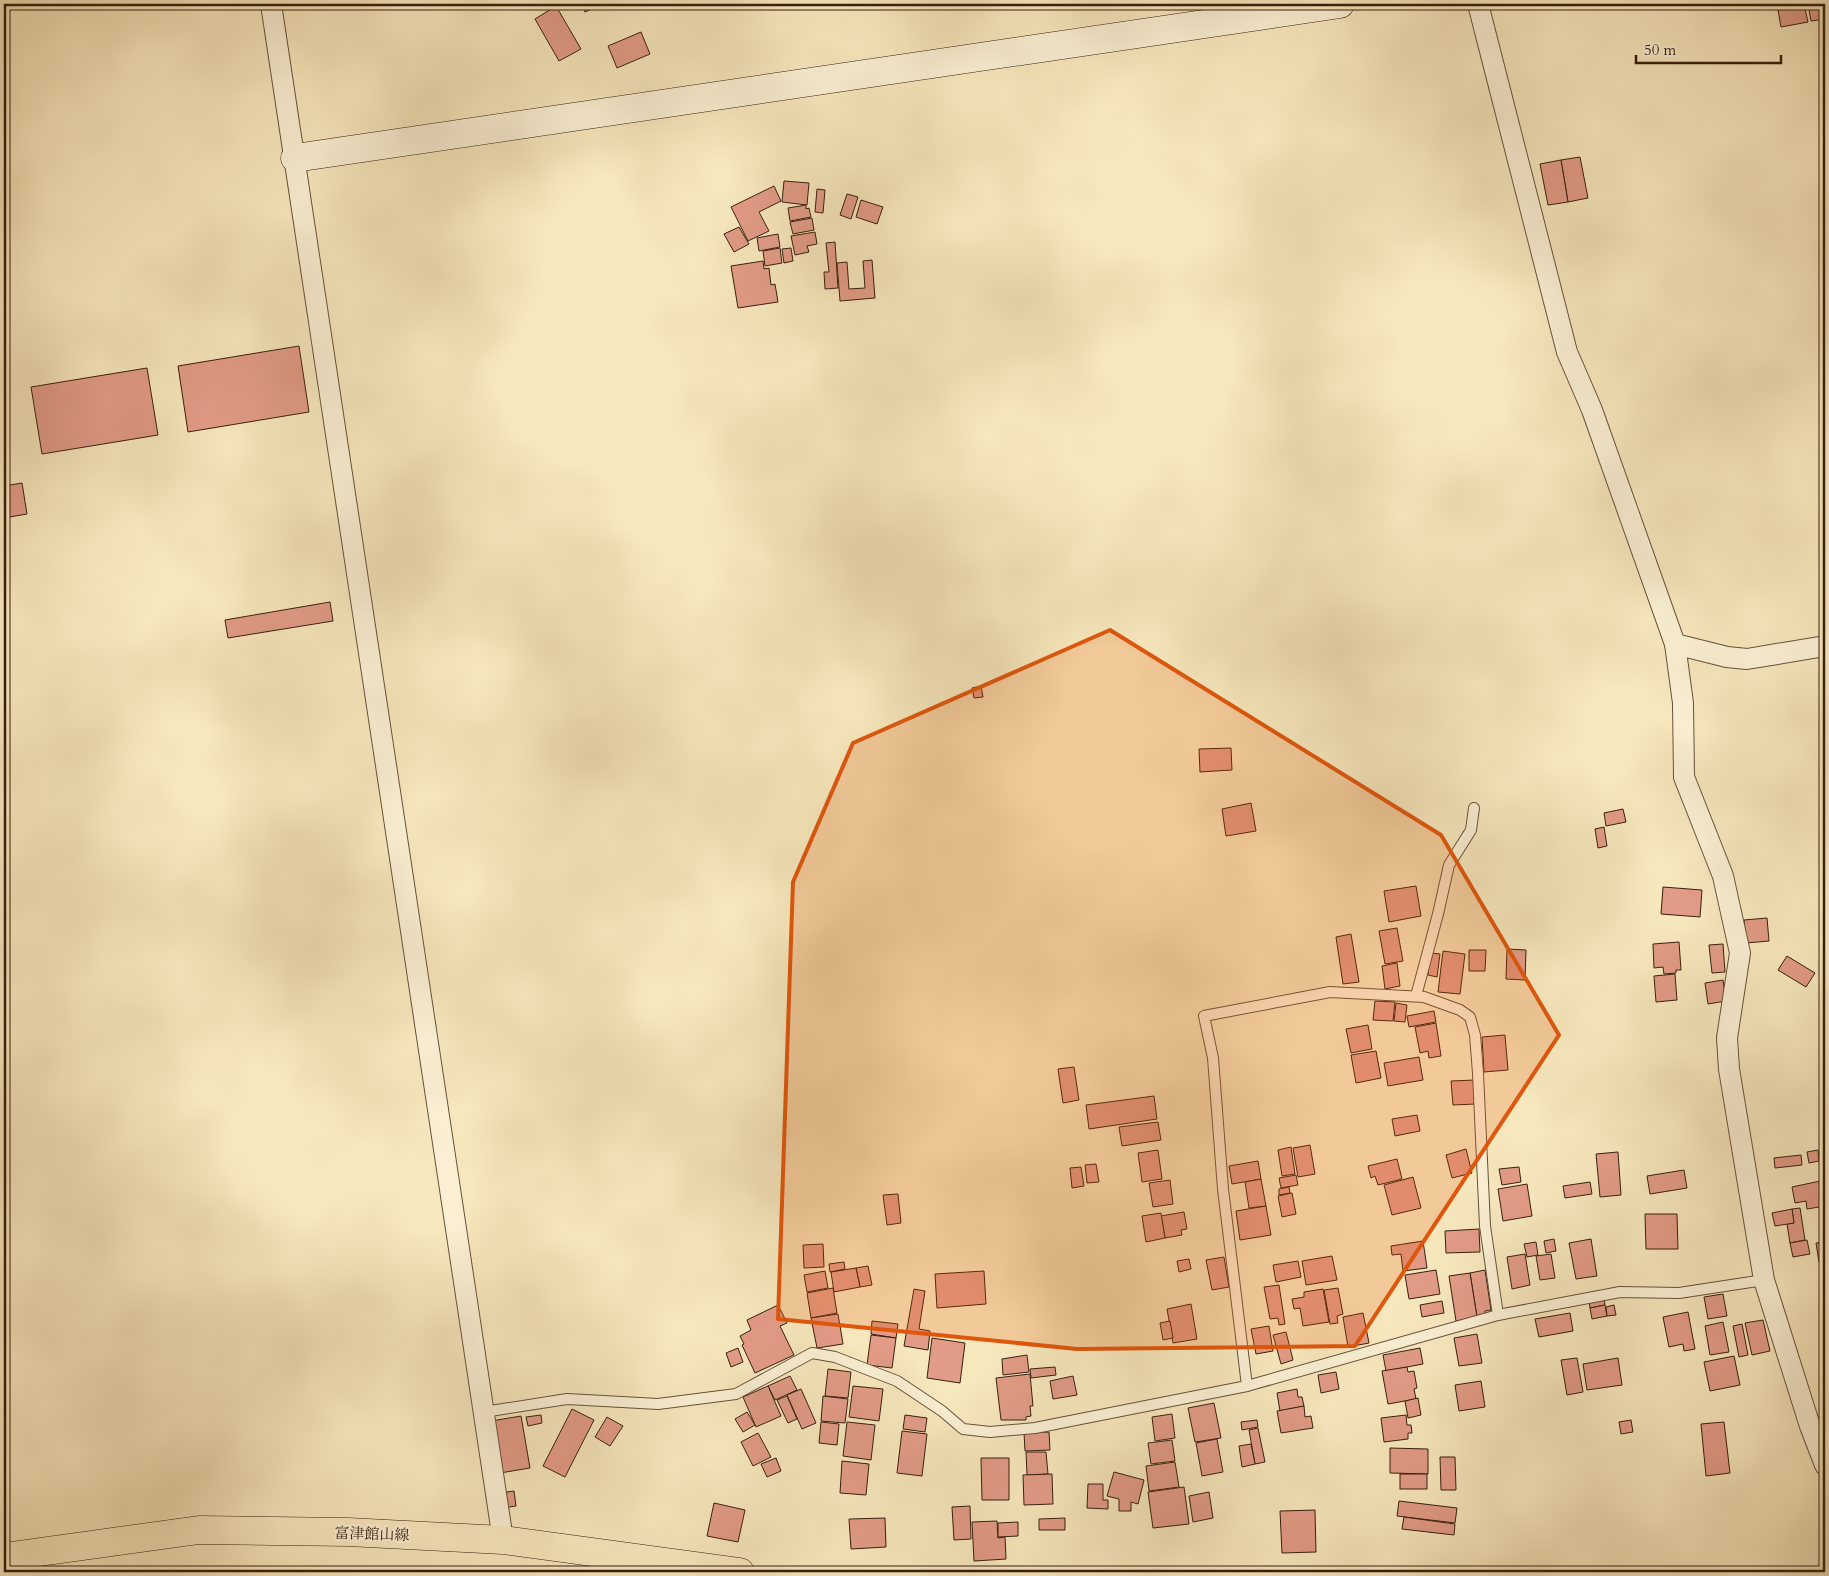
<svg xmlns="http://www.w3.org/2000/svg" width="1829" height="1576" font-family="Cardo,'Noto Serif JP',serif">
<rect width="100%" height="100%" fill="#f7e7bc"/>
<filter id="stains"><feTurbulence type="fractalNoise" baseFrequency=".004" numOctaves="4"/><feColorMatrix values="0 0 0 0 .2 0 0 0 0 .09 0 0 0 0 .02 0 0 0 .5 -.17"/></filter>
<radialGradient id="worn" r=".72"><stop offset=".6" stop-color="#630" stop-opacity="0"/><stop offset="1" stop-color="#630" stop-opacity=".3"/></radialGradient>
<g fill="#e29b86" stroke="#371f0f">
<path d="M582 4H603L585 12Z"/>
<path d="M1777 4H1804L1808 22 1781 27Z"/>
<path d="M1808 4H1825V19L1811 21Z"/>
<path d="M556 6 581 49 559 61 535 19Z"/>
<path d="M641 32 650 54 617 68 608 46Z"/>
<path d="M1580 157 1588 198 1568 202 1561 160Z"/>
<path d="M1561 160 1568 202 1548 205 1540 164Z"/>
<path d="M784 181 809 183 807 205 782 202Z"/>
<path d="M774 186 781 201 759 212 769 231 748 241 731 207Z"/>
<path d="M817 189 825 190 823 213 815 212Z"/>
<path d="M847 194 858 197 851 219 840 215Z"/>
<path d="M861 200 883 207 877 224 856 217Z"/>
<path d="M806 205V209L809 208 811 217 790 221 788 208Z"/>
<path d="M812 218 814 230 793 234 790 222Z"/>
<path d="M739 227 749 244 734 252 724 234Z"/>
<path d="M815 232 817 244 807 246 809 252 795 255 791 236Z"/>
<path d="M778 234 780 247 759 251 757 238Z"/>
<path d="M835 242 838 288 825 289 824 272H829L826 243Z"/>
<path d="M780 248 782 263 765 266 763 251Z"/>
<path d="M791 248 793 261 784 263 782 249Z"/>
<path d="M872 260 875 298 840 301 837 263 847 262 849 289 865 288 863 261Z"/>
<path d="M763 261 764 269 769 268 771 285 775 284 778 302 738 308 731 266Z"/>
<path d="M299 346 309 412 188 432 178 366Z"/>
<path d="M147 368 158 435 42 454 31 387Z"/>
<path d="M22 483 27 514 4 518V486Z"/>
<path d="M330 602 333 621 228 638 225 620Z"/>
<path d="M981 686 983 697 974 698 972 688Z"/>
<path d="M1231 748 1232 770 1200 772 1199 749Z"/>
<path d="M1251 803 1256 831 1226 836 1222 809Z"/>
<path d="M1623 809 1626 822 1606 826 1604 813Z"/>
<path d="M1604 827 1607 846 1598 848 1595 829Z"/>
<path d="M1416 886 1421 916 1389 922 1384 891Z"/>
<path d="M1663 887 1702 890 1700 917 1661 914Z"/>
<path d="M1767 918 1769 941 1746 943 1744 920Z"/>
<path d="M1397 928 1403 961 1385 964 1379 931Z"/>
<path d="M1351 934 1359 982 1343 984 1336 937Z"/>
<path d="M1679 942 1681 970H1676V973L1664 974 1663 967 1654 968 1653 944Z"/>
<path d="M1723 944 1725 972 1712 973 1709 945Z"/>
<path d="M1507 949 1526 950 1525 980 1506 979Z"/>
<path d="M1469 950H1486L1485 971H1469Z"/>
<path d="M1443 951 1465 954 1460 994 1438 992Z"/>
<path d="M1430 953 1440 954 1437 977 1428 975Z"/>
<path d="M1787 956 1815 973 1806 987 1778 970Z"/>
<path d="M1397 963 1400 986 1385 989 1382 966Z"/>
<path d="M1675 974 1677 1000 1656 1002 1654 976Z"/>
<path d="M1723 980 1726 1001 1708 1004 1705 983Z"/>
<path d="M1375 1001 1395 1002 1393 1021 1373 1020Z"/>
<path d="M1396 1003 1407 1005 1405 1022 1394 1021Z"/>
<path d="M1434 1011 1436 1022 1409 1027 1407 1016Z"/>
<path d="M1436 1023 1441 1056 1429 1058 1428 1051 1420 1053 1415 1027Z"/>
<path d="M1368 1025 1372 1049 1351 1053 1346 1029Z"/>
<path d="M1505 1035 1508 1070 1484 1072 1482 1037Z"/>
<path d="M1376 1051 1381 1078 1356 1083 1351 1055Z"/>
<path d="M1419 1057 1423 1080 1388 1086 1384 1063Z"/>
<path d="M1074 1067 1079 1100 1063 1103 1058 1069Z"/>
<path d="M1475 1080 1476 1104 1453 1105 1451 1081Z"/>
<path d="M1154 1096 1157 1119 1089 1129 1086 1105Z"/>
<path d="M1417 1115 1420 1131 1395 1136 1392 1119Z"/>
<path d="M1158 1122 1161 1140 1122 1146 1119 1127Z"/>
<path d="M1310 1145 1315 1174 1298 1177 1293 1148Z"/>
<path d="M1291 1147 1295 1174 1282 1176 1278 1150Z"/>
<path d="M1466 1149 1472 1173 1452 1178 1446 1155Z"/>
<path d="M1158 1150 1162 1179 1142 1182 1138 1153Z"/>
<path d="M1818 1150 1819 1161 1809 1163 1807 1152Z"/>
<path d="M1618 1152 1621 1195 1600 1197 1596 1154Z"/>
<path d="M1801 1155 1802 1165 1775 1168 1774 1158Z"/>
<path d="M1397 1159 1402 1179 1378 1185 1375 1176 1371 1178 1368 1166Z"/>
<path d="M1258 1161 1261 1179 1232 1184 1229 1166Z"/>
<path d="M1096 1164 1099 1182 1087 1183 1085 1165Z"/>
<path d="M1081 1167 1084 1186 1072 1188 1070 1168Z"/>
<path d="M1519 1167 1521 1182 1502 1185 1499 1169Z"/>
<path d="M1684 1170 1687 1188 1650 1194 1647 1176Z"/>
<path d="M1296 1175 1298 1185 1281 1188 1279 1178Z"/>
<path d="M1413 1177 1421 1208 1392 1215 1384 1185Z"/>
<path d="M1261 1179 1266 1206 1249 1208 1245 1182Z"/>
<path d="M1170 1180 1173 1204 1153 1207 1149 1183Z"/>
<path d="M1825 1180V1206L1807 1209 1806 1201 1795 1203 1792 1187Z"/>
<path d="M1590 1182 1592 1194 1565 1198 1563 1186Z"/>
<path d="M1527 1184 1532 1216 1503 1221 1498 1189Z"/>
<path d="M1289 1187 1290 1193 1279 1195V1189Z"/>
<path d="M1292 1193 1296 1214 1282 1217 1278 1196Z"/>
<path d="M898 1194 901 1223 887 1225 883 1195Z"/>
<path d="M1266 1206 1271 1235 1240 1240 1236 1211Z"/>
<path d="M1800 1208 1805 1240 1790 1243 1787 1224 1794 1223 1792 1209Z"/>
<path d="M1792 1209 1794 1223 1775 1226 1772 1213Z"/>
<path d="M1184 1212 1187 1229 1181 1230 1182 1235 1165 1238 1161 1216Z"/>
<path d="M1161 1213 1165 1238 1146 1242 1142 1216Z"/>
<path d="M1645 1214H1677L1678 1249H1646Z"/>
<path d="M1479 1229 1480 1252 1446 1253 1445 1231Z"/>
<path d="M1554 1239 1556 1251 1546 1253 1544 1241Z"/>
<path d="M1591 1239 1597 1276 1576 1279 1569 1243Z"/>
<path d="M1807 1240 1810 1254 1793 1257 1790 1243Z"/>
<path d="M1423 1241 1427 1268 1403 1271 1401 1254 1392 1255 1391 1246Z"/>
<path d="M1536 1242 1538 1255 1527 1257 1524 1244Z"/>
<path d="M1825 1242V1261L1819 1262 1816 1243Z"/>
<path d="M823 1244 824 1267 804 1268 803 1245Z"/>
<path d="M1525 1254 1530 1285 1512 1289 1507 1257Z"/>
<path d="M1551 1254 1555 1278 1540 1280 1536 1256Z"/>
<path d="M1332 1256 1337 1280 1306 1285 1302 1261Z"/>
<path d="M1224 1257 1229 1287 1212 1290 1206 1260Z"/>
<path d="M1189 1259 1191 1269 1179 1272 1177 1261Z"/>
<path d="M1298 1261 1301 1277 1276 1282 1273 1265Z"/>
<path d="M844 1262 845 1269 830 1272 829 1264Z"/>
<path d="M868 1266 872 1285 860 1287 856 1268Z"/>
<path d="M856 1268 860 1287 834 1292 831 1272Z"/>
<path d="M1436 1270 1440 1294 1409 1299 1405 1275Z"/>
<path d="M1485 1270 1491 1310 1485 1311V1316L1477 1317 1470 1273Z"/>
<path d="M825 1271 828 1288 807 1292 804 1275Z"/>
<path d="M984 1271 986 1304 937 1308 935 1274Z"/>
<path d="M1470 1273 1477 1317 1456 1321 1449 1276Z"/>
<path d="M1279 1285 1285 1324 1279 1325 1278 1318 1270 1319 1264 1287Z"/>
<path d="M833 1288 837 1313 811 1318 807 1293Z"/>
<path d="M1338 1288 1343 1314 1337 1316 1338 1323 1330 1324 1324 1290Z"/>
<path d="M914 1289 925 1291 919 1329 930 1331 928 1350 904 1346Z"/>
<path d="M1323 1289 1329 1322 1303 1326 1300 1308 1294 1309 1292 1299 1304 1297V1292Z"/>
<path d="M1723 1294 1727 1316 1708 1319 1704 1297Z"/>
<path d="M1604 1299 1605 1305 1590 1308 1589 1301Z"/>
<path d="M1442 1301 1444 1313 1422 1317 1420 1305Z"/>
<path d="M1191 1304 1197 1339 1173 1343 1167 1309Z"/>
<path d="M778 1305 787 1323 780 1326 794 1355 755 1373 742 1345 744 1344 740 1336 751 1330 747 1320Z"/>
<path d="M1605 1305 1607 1316 1592 1319 1590 1308Z"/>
<path d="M1614 1305 1616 1315 1607 1316 1606 1307Z"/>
<path d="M1688 1312 1695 1349 1684 1351 1683 1344 1669 1347 1663 1317Z"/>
<path d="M1363 1313 1369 1343 1348 1347 1343 1317Z"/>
<path d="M1570 1313 1573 1331 1539 1337 1535 1319Z"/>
<path d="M838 1314 843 1344 817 1348 811 1318Z"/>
<path d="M1763 1320 1770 1351 1752 1355 1745 1323Z"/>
<path d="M872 1321 898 1324 896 1338 871 1334Z"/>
<path d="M1170 1321 1173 1338 1163 1340 1160 1323Z"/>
<path d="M1723 1322 1729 1352 1710 1355 1705 1326Z"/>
<path d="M1742 1324 1748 1355 1739 1357 1733 1326Z"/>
<path d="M1269 1326 1273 1351 1256 1354 1251 1329Z"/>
<path d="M1286 1332 1293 1360 1281 1364 1273 1335Z"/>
<path d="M1477 1334 1482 1363 1459 1366 1454 1338Z"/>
<path d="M871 1335 896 1338 892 1368 867 1365Z"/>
<path d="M932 1338 965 1343 960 1383 927 1378Z"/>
<path d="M738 1348 743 1362 731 1367 726 1353Z"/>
<path d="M1420 1348 1423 1364 1386 1371 1383 1355Z"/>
<path d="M1027 1355 1029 1372 1003 1375 1002 1359Z"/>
<path d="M1734 1356 1740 1385 1710 1391 1704 1362Z"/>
<path d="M1577 1358 1583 1392 1567 1395 1561 1360Z"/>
<path d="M1618 1358 1622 1385 1587 1390 1583 1364Z"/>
<path d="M1055 1367 1056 1375 1031 1378 1030 1369Z"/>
<path d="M1407 1367 1408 1372 1414 1371 1417 1388 1414 1389 1416 1399 1388 1404 1382 1371Z"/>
<path d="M828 1369 851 1372 848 1398 825 1396Z"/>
<path d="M1336 1372 1339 1389 1321 1393 1318 1375Z"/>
<path d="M1030 1374 1033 1406H1030L1031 1416 1026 1417V1420H1001L996 1378Z"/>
<path d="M790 1376 797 1390 775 1400 768 1386Z"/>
<path d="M1073 1376 1077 1395 1053 1399 1050 1381Z"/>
<path d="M1481 1381 1485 1407 1459 1411 1455 1385Z"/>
<path d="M768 1386 781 1416 756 1427 743 1397Z"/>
<path d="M853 1386 883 1389 879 1421 849 1417Z"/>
<path d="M801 1389 816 1423 802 1429 787 1395Z"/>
<path d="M1297 1389 1298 1397H1302L1304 1406 1280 1411 1277 1393Z"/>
<path d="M787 1396 797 1419 788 1423 777 1400Z"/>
<path d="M823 1396 848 1399 845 1423 821 1421Z"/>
<path d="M1418 1398 1421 1415 1408 1418 1405 1401Z"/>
<path d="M1214 1403 1221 1438 1195 1442 1188 1408Z"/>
<path d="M1304 1406 1305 1417 1311 1416 1313 1428 1281 1433 1277 1411Z"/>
<path d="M572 1409 594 1420 565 1477 543 1466Z"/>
<path d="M747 1412 755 1425 743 1432 735 1419Z"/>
<path d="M1172 1414 1175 1438 1155 1441 1152 1417Z"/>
<path d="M541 1415 542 1423 528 1426 526 1417Z"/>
<path d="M905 1415 927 1418 925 1432 903 1429Z"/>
<path d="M1406 1415 1407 1425H1411L1412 1433H1408V1439L1384 1442 1381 1418Z"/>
<path d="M521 1416 530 1468 500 1473 491 1421Z"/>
<path d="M607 1417 623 1426 610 1446 595 1437Z"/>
<path d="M1257 1420 1258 1427 1242 1430 1241 1422Z"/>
<path d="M1631 1420 1633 1432 1621 1434 1619 1422Z"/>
<path d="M821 1422 839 1424 837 1445 819 1443Z"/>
<path d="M847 1422 875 1425 871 1460 843 1456Z"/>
<path d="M1724 1422 1730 1473 1706 1476 1701 1424Z"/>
<path d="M1258 1428 1265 1462 1255 1464 1249 1430Z"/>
<path d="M902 1431 927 1434 922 1476 897 1473Z"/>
<path d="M1049 1432 1050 1450 1025 1451 1024 1433Z"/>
<path d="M758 1433 771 1457 753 1466 741 1442Z"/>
<path d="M1217 1439 1223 1472 1202 1476 1196 1443Z"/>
<path d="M1172 1440 1175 1461 1151 1464 1148 1443Z"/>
<path d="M1251 1444 1255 1464 1242 1467 1239 1446Z"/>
<path d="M1390 1448 1428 1449V1474L1390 1473Z"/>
<path d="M1026 1452H1046L1048 1474 1027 1475Z"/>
<path d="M1440 1457H1455L1456 1490H1441Z"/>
<path d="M776 1458 781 1471 767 1477 761 1464Z"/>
<path d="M981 1458H1009V1500H982Z"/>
<path d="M842 1461 869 1464 866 1495 840 1493Z"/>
<path d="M1175 1462 1179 1487 1149 1491 1146 1466Z"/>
<path d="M1114 1472 1144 1480 1138 1504 1131 1502V1511H1119V1499L1107 1496Z"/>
<path d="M1052 1474 1053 1504 1024 1505 1023 1475Z"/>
<rect x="1400" y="1474" width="27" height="15"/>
<path d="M1088 1484H1103V1500H1108V1509L1087 1508Z"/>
<path d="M1184 1487 1189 1524 1153 1528 1148 1492Z"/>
<path d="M514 1491 516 1506 503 1508 500 1493Z"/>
<path d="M1209 1492 1213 1518 1193 1522 1189 1496Z"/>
<path d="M1399 1501 1457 1508 1455 1523 1397 1516Z"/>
<path d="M714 1503 745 1510 738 1542 707 1536Z"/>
<path d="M970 1506 971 1539 954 1540 952 1507Z"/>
<path d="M1315 1510 1316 1552 1282 1553 1280 1511Z"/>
<path d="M1404 1517 1455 1524 1454 1535 1402 1529Z"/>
<path d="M885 1518 886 1547 851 1549 849 1519Z"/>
<path d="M1065 1518V1530H1039V1519Z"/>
<path d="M997 1521 998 1538 1005 1537 1006 1559 974 1561 972 1522Z"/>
<path d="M1018 1522V1536L998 1537V1523Z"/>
</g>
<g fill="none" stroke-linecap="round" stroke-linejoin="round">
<g stroke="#67513a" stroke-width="12">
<g id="lane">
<path d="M1416 996 1438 914 1449 865 1471 830 1474 808"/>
<path d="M1247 1386 1223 1189 1213 1058 1204 1016 1330 992 1424 997 1460 1010 1470 1017 1475 1035 1478 1073 1485 1226 1498 1315"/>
<path d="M484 1412 567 1399 658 1404 736 1394 812 1353 835 1357 897 1381 942 1411 963 1429 990 1432 1035 1428 1247 1386 1498 1315 1620 1292 1679 1293 1764 1280"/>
</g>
</g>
<g stroke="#67513a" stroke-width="22">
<g id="street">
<path d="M271 4 503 1540"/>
<path d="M1478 4 1567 352 1592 410 1675 644 1683 703 1684 777 1723 876 1740 953 1727 1038 1729 1069 1764 1280 1810 1426 1825 1465"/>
<path d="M1675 644 1727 657 1747 659 1825 646"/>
</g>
</g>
<g stroke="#371f0f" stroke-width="29">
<path id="secondary" d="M295 158 1340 4"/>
</g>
<g stroke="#371f0f" stroke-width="29">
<path id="primary" d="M4 1557 199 1530 348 1532 503 1540 740 1572"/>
</g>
<use href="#lane" stroke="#faefd3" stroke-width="10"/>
<use href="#street" stroke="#faefd3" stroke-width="20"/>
<use href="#secondary" stroke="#faefd3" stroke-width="28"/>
<use href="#primary" stroke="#f7e7bc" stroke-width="28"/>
</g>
<path fill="#df560c" fill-opacity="0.2" stroke="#df560c" stroke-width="4" stroke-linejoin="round" d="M1110 630 1441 835 1559 1035 1355 1346 1077 1349 778 1319 793 882 853 743Z"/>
<g text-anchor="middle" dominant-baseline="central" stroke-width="4" stroke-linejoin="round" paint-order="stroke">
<g font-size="15" fill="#371f0f" stroke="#faefd3">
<text transform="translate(372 1534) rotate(2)">富津館山線</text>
</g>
</g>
<rect width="1829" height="1576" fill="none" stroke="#f7e7bc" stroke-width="20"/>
<rect x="5" y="5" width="1819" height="1566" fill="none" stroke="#371f0f" stroke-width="2.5"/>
<rect x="10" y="10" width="1809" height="1556" fill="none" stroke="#371f0f"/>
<path d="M1636 55v8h145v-8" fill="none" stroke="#371f0f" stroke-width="2.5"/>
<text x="1644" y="55" font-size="15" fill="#371f0f" stroke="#faefd3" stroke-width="4" paint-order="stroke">50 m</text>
<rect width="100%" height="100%" filter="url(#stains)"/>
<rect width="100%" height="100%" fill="url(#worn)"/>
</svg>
